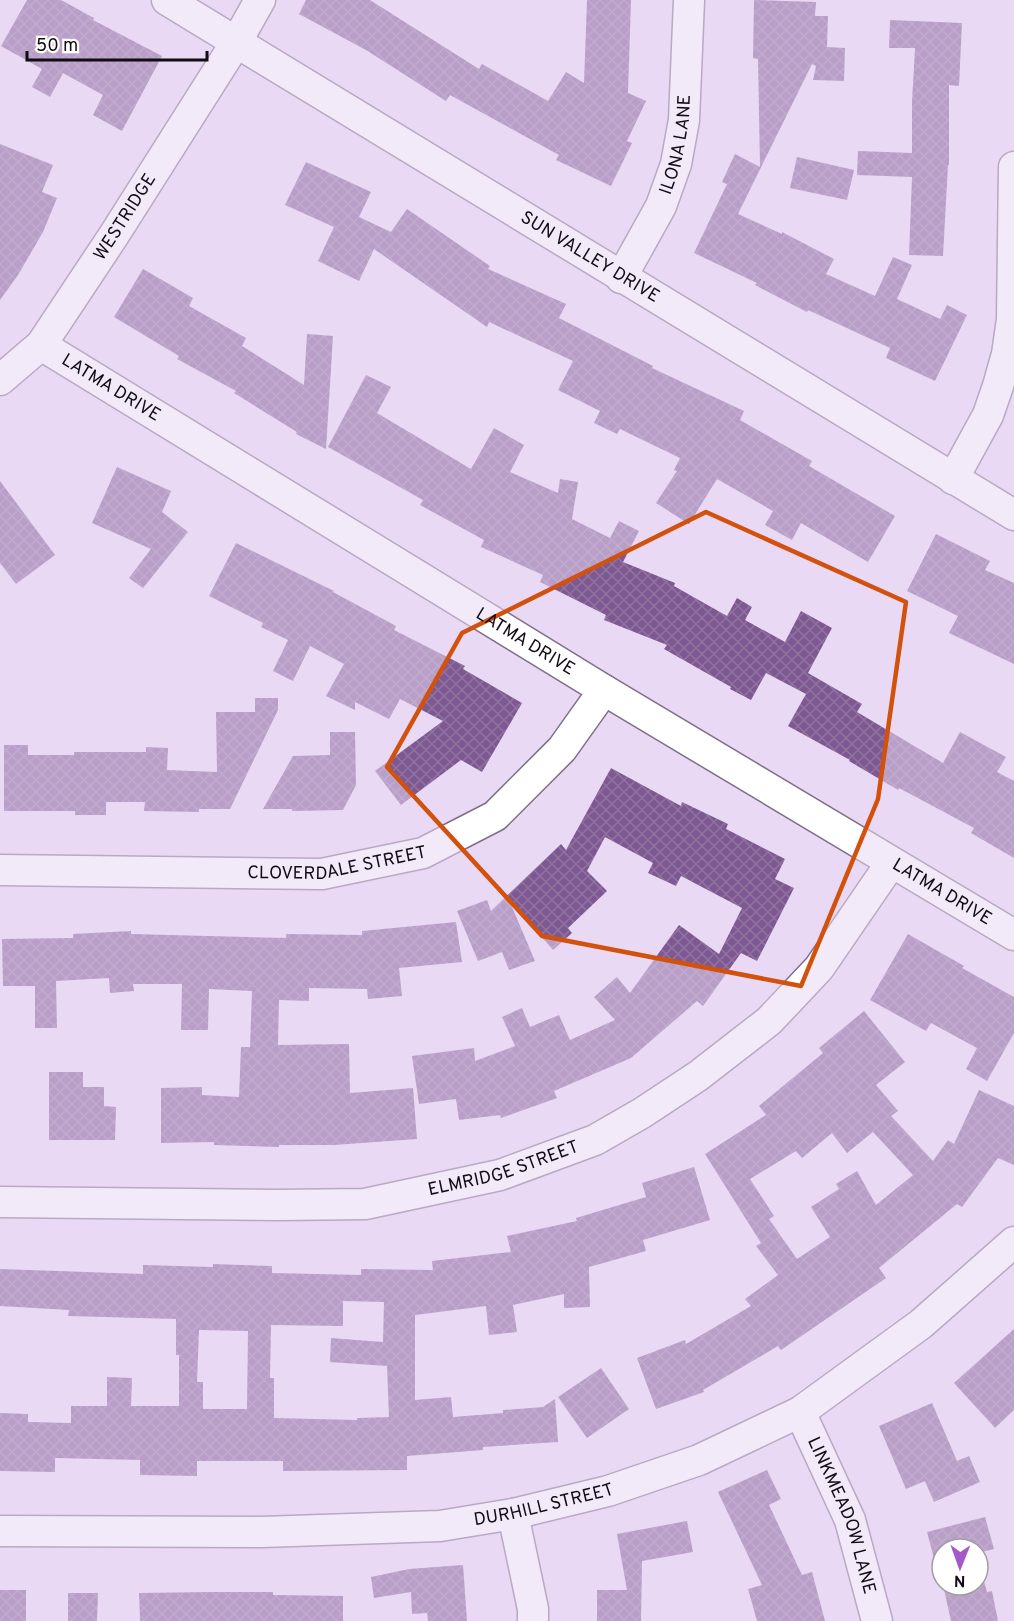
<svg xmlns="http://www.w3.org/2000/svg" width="1014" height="1621" font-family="Overpass,sans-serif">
<defs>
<pattern id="building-cross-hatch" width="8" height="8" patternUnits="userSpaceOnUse" patternTransform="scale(1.5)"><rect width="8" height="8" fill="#7e5893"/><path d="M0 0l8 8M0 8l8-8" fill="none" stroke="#8f749e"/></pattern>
</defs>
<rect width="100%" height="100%" fill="#ead9f4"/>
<g fill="url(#building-cross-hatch)" fill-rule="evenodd">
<path d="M27 0H61L94 18 93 20 162 56 122 131 93 115 103 95 63 73 50 97 32 87 42 69 1 46Z"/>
<path d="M306 0H370L479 69 482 64 548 101 566 72 584 83 587 0H631L628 93 646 101 627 141 632 143 611 186 556 160 559 155 450 95 446 101 366 50 299 14Z"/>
<path d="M754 0 816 2 815 16H828L827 47 845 48 844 81 813 80 816 66 812 64 738 214 782 234V232L834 259 826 274 875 296 893 257 912 265 897 299 940 319 947 305 967 315 935 381 886 358 890 348 808 310 807 312 755 285 757 283 694 253 727 184 722 182 735 154 760 167 758 59 753 58Z"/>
<path d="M890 20 962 23 959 86 949 85V165H948L943 256 909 255 912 177 857 175 858 151 912 153V102L915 48H889Z"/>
<path d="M0 144 53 165 42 192 57 198 43 232 18 275 0 300Z"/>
<path d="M797 157 854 170 847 200 790 188Z"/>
<path d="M306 162 371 192 359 217 391 232 407 209 490 266 488 269 566 304 559 318 653 366 652 368 744 411 740 420 812 461 809 466 895 516 868 562 801 523 792 540 765 525 773 511 717 479 689 524 656 503 677 471 674 470 680 458 620 429 617 434 594 423 600 411 558 390 573 361 489 322 487 327 374 249 359 281 318 261 334 227 285 205Z"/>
<path d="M143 269 193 298 189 306 246 338 242 346 304 385 307 334 333 336 326 449 296 434 297 432 234 393 236 391 177 359 179 356 114 317Z"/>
<path d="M366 375 391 387 377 413 471 469 494 428 524 445 510 472 558 493 560 479 578 482 572 519 610 538 619 521 639 531 623 562 675 583 674 586 727 616 737 598 752 607 745 620 785 642 801 611 832 628 808 673 862 704 857 712 943 763 960 732 1006 757 997 772 1014 781V858L971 833 974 828 899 788 898 790 849 761 850 760 788 726 806 694 766 673 751 700 730 689 731 687 664 649 667 645 604 620 606 615 540 582 543 575 481 547 484 540 420 505 423 500 328 447Z"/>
<path d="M117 467 171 491 162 512 188 532 143 588 129 578 151 549 92 523Z"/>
<path d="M0 481 55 555 16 584 0 563Z"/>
<path d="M936 534 990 561 985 570 1014 583V664L949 633 958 616 907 591Z"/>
<path d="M236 543 334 591 333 592 396 626 394 630 465 666 463 669 522 703 482 772 461 760 401 805 375 771 443 721 400 699 389 719 355 702V710L326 696 344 664 310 646 293 681 273 671 288 640 261 627 263 623 209 596Z"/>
<path d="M255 698H278V710L230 809H199V812L144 811 145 802H106V815H75V811H4V745H28V755H74V752H146V747L168 748 167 770 217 772 216 712H255Z"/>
<path d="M330 732H355L356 785 343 810 292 811V809H263L293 756 330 755Z"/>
<path d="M611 768 681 806 682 802 728 824 726 829 785 859 775 879 794 888 757 961 741 953 703 1006 697 1001 631 1058 554 1091 557 1098 501 1118 500 1115 459 1120 456 1099 419 1104 412 1056 474 1048 475 1061 515 1046 502 1017 522 1008 530 1027 559 1015 570 1040 615 1020 594 997 617 977 630 993 679 925 719 954 742 908 681 876 676 886 648 873 653 863 605 837 587 871 607 891 568 928 572 933 553 950 509 900 535 961 509 970 502 952 478 961 457 911 487 900 491 911 561 844 566 850Z"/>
<path d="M456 922 462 962 399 968 402 996 368 999 367 989 309 988V1001L279 1000 278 1045 349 1044 350 1093 413 1088 417 1139 334 1145H279V1147L214 1145V1142L161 1143V1088L202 1087V1095L239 1097 241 1047H250L252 991 209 989 208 1030H181L182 984H133L134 991 110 993 109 978 56 981 57 1028H35V986H3L2 939 73 938V934L131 931V934L286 938V934L362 935V931Z"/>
<path d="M908 934 964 966 962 968 1014 997V1033L987 1081 966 1069 977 1048 931 1023 926 1031 870 1000Z"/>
<path d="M864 1011 905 1062 876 1085 898 1111 891 1116 933 1161 948 1140 954 1144 979 1090 1014 1106V1165L998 1158 962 1207 957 1204 879 1268 886 1278 781 1350 778 1346 703 1390 704 1392 656 1409 637 1358 685 1340 686 1344 751 1306 745 1299 778 1275 756 1246 761 1243 705 1154 766 1115 759 1106 823 1053 819 1048ZM873 1132 913 1175 876 1205 857 1171 836 1184 839 1189 811 1207 830 1237 797 1259 769 1219 774 1216 750 1179 796 1151 802 1158 832 1133 847 1153Z"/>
<path d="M49 1072H83V1087H104V1106L116 1107 115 1140H49Z"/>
<path d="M694 1167 710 1220 643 1240 646 1251 589 1267 590 1307 564 1308V1294L513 1305 517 1332 489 1335 486 1306 415 1315V1400L451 1397 453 1417 503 1413V1410L543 1407 555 1399 558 1442 483 1447V1450L407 1456V1470L283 1471V1461H197V1476L140 1475V1460L55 1458V1472L0 1471V1413L28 1414V1422L71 1423V1406H107V1377L132 1378 131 1406H179V1355H176V1319L68 1316 69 1310 0 1306V1269L143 1274V1265L213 1267V1264L272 1266V1273L361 1275V1269L433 1270 432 1261 511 1252 507 1236 577 1221 576 1218 646 1197 642 1183ZM343 1301 384 1302 383 1342 331 1338 330 1362 387 1366 389 1417 357 1418V1420L274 1418V1378H270L271 1325 343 1326ZM199 1330 248 1331 247 1409H203V1382H197Z"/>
<path d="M1014 1329V1410L995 1428 954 1383Z"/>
<path d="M601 1368 629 1409 587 1438 558 1397Z"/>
<path d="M932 1403 957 1461 969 1456 980 1482 934 1502 925 1481 906 1489 879 1426Z"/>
<path d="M767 1470 781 1499 769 1505 802 1575 812 1572 825 1621H757L748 1589 762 1585 718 1492Z"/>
<path d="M985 1517 994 1549 978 1553V1549H942L941 1585 927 1532Z"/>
<path d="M687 1521 693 1552 642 1561 641 1621H597V1590H627L617 1534Z"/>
<path d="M978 1560 987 1592 992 1591 998 1621H951L943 1585H978Z"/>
<path d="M463 1565 467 1621H428L427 1613 412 1614 411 1592 374 1598 371 1577 409 1569Z"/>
<rect x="0" y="1590" width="26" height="31"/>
<path d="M209 1592H273V1595L343 1596V1621H140L139 1593Z"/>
<path d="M68 1593H98L97 1621H68Z"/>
</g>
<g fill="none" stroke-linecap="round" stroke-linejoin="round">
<g stroke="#7e6f87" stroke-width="33">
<g id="minor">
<path id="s1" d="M167 0 1014 515"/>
<path id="s2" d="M621 278 661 206 676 164 684 120 689 0"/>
<path id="s3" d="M41 345 604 690 1014 935"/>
<path id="s4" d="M0 380 41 345 114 235 237 41 260 0"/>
<path d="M953 479 988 415 998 386 1007 354 1012 319 1014 167"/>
<path id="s5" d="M0 870 322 874 423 853 495 816 562 749 604 690"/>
<path id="s6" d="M0 1202 278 1205 365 1204 500 1175 595 1140 642 1113 698 1076 769 1021 819 968 891 863"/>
<path id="s7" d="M800 1412 850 1520 877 1621"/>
<path d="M513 1514 533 1609V1621"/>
<path id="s8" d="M0 1531 262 1532 440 1526 513 1514 608 1491 699 1460 800 1412 921 1324 1014 1242"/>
</g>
</g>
<use href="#minor" stroke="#fff" stroke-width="30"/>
</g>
<path d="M0 0H1014V1621H0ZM706 512 906 602 878 799 801 986 542 936 387 767 462 633Z" fill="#ead9f4" fill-opacity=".55" fill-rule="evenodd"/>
<path fill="none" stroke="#d2510d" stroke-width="4.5" stroke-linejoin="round" d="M706 512 906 602 878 799 801 986 542 936 387 767 462 633Z"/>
<g text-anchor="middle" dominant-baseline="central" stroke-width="4.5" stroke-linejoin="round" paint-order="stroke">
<g font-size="18" fill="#110b14" stroke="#fff">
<text stroke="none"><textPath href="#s2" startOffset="146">ILONA LANE</textPath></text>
<text stroke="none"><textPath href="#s4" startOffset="207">WESTRIDGE</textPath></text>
<text stroke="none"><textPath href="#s1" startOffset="495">SUN VALLEY DRIVE</textPath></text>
<text stroke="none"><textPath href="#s3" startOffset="82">LATMA DRIVE</textPath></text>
<text stroke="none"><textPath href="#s3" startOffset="568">LATMA DRIVE</textPath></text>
<text stroke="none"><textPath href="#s5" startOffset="338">CLOVERDALE STREET</textPath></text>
<text stroke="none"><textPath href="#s3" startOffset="1054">LATMA DRIVE</textPath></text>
<text stroke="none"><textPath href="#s6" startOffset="508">ELMRIDGE STREET</textPath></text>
<text stroke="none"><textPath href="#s8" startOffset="546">DURHILL STREET</textPath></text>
<text stroke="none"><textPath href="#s7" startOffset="112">LINKMEADOW LANE</textPath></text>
</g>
</g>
<g transform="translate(960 1567) rotate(181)"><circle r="28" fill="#ffffff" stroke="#a09da1" stroke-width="1.5"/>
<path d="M0-4.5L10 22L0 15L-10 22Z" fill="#a458ca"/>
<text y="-9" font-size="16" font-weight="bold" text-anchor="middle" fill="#110b14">N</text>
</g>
<path d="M27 51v9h180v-9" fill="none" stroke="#110b14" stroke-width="3"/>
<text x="36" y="51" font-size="18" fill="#110b14" stroke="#ffffff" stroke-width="4.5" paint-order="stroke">50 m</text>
</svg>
